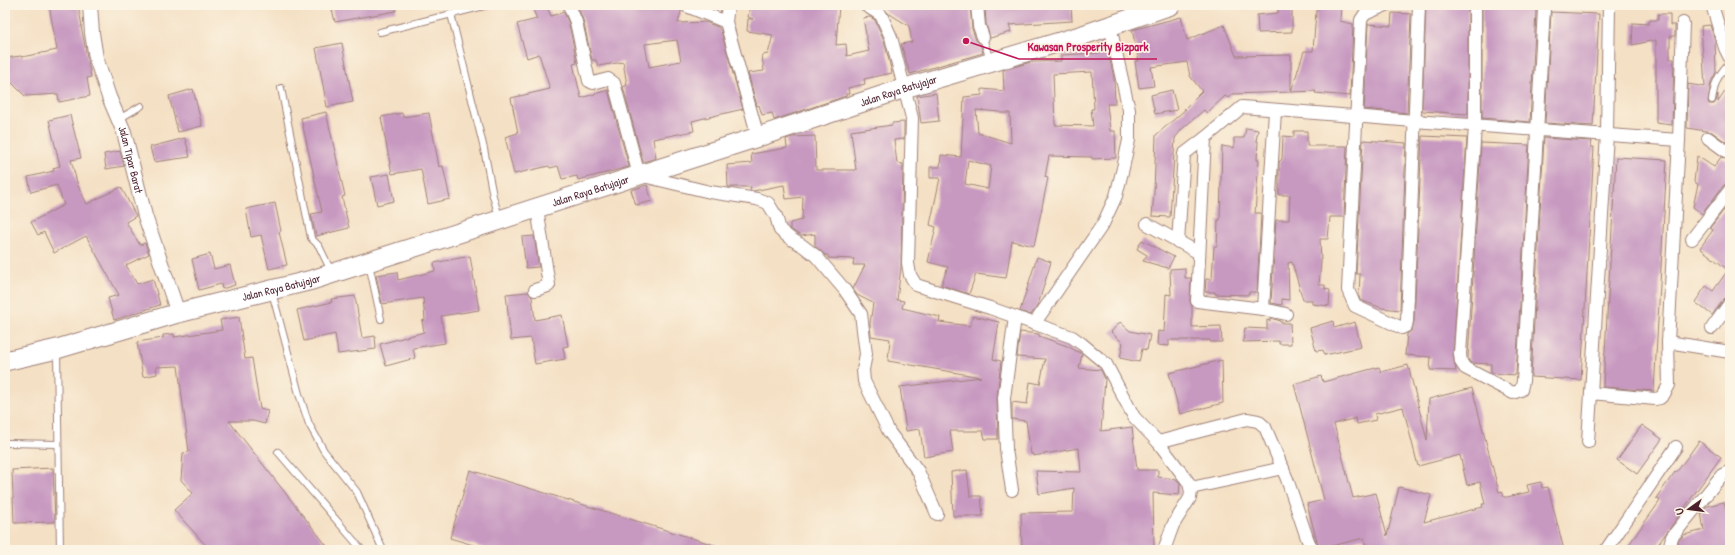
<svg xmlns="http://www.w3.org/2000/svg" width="1735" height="555" font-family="'Patrick Hand',sans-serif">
<rect width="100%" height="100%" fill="#fcf5e5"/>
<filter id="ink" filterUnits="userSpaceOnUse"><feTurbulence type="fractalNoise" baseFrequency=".025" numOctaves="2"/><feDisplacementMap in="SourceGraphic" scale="8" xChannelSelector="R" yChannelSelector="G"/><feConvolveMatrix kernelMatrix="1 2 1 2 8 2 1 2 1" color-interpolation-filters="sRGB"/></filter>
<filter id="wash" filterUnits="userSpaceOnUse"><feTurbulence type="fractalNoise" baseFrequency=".012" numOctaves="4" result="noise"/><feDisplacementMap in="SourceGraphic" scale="16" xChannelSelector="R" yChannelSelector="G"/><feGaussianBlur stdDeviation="0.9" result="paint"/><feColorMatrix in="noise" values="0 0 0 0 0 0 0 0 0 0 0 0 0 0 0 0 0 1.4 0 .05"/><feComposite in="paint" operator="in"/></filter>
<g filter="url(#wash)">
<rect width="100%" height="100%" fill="#f4e0c4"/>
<g id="blocks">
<g fill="#c799c1" fill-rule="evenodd">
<path d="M49 5H78L82 26H81L91 77 87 78 90 96 59 102 58 94 25 96 5 76V58L21 56 22 57 57 50Z"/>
<path d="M331 5H396V11L335 22Z"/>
<path d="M531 5H546L551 16 564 12 569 24 577 63 573 64 581 98 608 90 629 167 578 180 577 176 562 179 558 166 550 168 549 166 514 174 505 137 518 133 511 98 550 89 539 54 527 58 517 24 537 19Z"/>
<path d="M584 5H677L678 9 681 12 678 23 705 22 718 27 721 31 743 109 692 121 694 131 653 139 656 158 643 162 623 87 627 85 623 62 598 66 596 60H592L583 20 578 7ZM677 40 681 61 649 67 645 44Z"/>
<path d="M750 5H839L836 45 846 44 847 56 869 51 863 18 870 17 875 20 884 40 892 73 864 79 865 84 848 88 849 94H846V96L774 120 772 113 762 115 759 105 757 106 748 73 764 71 762 55 768 54 773 35 747 31 748 19H753L748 17Z"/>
<path d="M879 5H970L972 29 976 40 980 44 983 53 910 74 901 44 912 42 909 26 888 13Z"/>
<path d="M985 5H1071L1072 21 1009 25 1011 32 990 38 986 24Z"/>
<path d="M1318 5H1341L1340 21 1353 24 1350 96 1315 93 1316 91 1291 92 1304 51H1313L1316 12Z"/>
<path d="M1426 5H1468V114L1422 111Z"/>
<path d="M1482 5 1534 6 1536 11 1530 122 1482 118Z"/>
<path d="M1278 8H1292V32L1258 33 1257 15 1278 13Z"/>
<path d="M1551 12 1599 14 1593 126 1545 123Z"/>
<path d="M1392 13 1411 14 1407 113 1364 109 1368 24 1391 26Z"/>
<path d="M1658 14H1670V25H1675V36H1670V59H1674L1672 125 1656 123V40L1632 45 1633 23 1649 24V20H1658Z"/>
<path d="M1181 17 1187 40 1224 25 1236 56 1291 55V92L1232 94 1228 98 1225 96 1207 113 1204 110 1182 129 1175 138 1170 217 1152 216 1154 193 1156 135 1186 109H1184L1202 91 1190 76 1187 62 1151 67 1154 86 1139 88 1135 61H1139L1132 30Z"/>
<path d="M1710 25 1715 40 1716 72 1711 82 1708 101 1709 104H1714L1716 101 1718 94V102L1730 84V145L1712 132 1687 128 1688 84 1705 87 1701 26Z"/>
<path d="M342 43 353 102 327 107 316 48Z"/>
<path d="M1099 43H1106L1114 78 1115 104H1107L1110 131H1115L1116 158 1092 159V157L1049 156 1045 177 1048 178 1034 246 1012 241 1006 278 976 274 969 294 941 285 948 267 928 262 936 227 930 225 940 178H930V167H940L941 155 961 157 964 97 982 95V89L1004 91 1003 70 1031 62 1061 61V55L1099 53ZM1092 72 1094 109H1091L1093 126 1055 125 1053 74ZM976 110 1000 112V113H1010L1011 143 978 133ZM968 160 991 166 988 189 965 184Z"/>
<path d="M193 89 202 126 178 132 169 96Z"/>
<path d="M1172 90 1177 110 1155 114 1151 95Z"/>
<path d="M936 93 939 121 921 123 917 96Z"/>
<path d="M326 112 345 196 342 197 349 228 316 236 311 214 322 212 301 118Z"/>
<path d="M402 113 403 117 429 113 439 167 443 166 450 199 428 204 421 169 392 174 381 117Z"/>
<path d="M70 115 81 158 71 160 78 186 87 204 121 187 136 216 126 222 140 245 145 243 149 254 126 265 137 284 153 279 160 305 114 320 108 298 119 295 86 236 54 253 44 232 38 235 31 222 64 205 57 185 31 192 28 177 54 171 53 168 60 166 49 120Z"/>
<path d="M904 122V139L894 140 897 163 903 164 901 267 897 300 904 301 902 308 940 317 939 322 970 326 973 316 999 322 993 359 1001 361 997 398 998 439H985L983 431H950L953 452 924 457 920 429 906 431 900 387 981 377 888 361 890 339 871 336 870 324 873 303 857 295 853 289 865 265H853L854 259 828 258V255H825L815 246V234L801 236 790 229V223L802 220 803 197 786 199 784 185 753 191 750 190 751 187H728L727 165 752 163 751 154 787 148 786 139 792 137 815 136 816 170H856L851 131 892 125V123Z"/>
<path d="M1246 128 1258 130 1256 141H1258L1257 160H1259L1255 213H1261L1257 292H1249V295L1215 294V292H1205L1206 279H1212L1214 246H1217L1218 220H1220L1222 146 1234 148V138H1244Z"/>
<path d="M1294 131H1307V146H1347L1344 217H1330L1328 239H1320L1321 262 1319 285H1325V289L1330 290 1329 306 1312 304V300H1303L1292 262 1288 263 1289 300 1282 299V305L1271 303 1276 220H1289L1290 195H1279V162L1282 159 1283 136 1294 137Z"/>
<path d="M1422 136 1467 138 1453 354 1456 371 1430 370 1431 357 1405 355 1407 334 1412 330 1414 321Z"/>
<path d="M185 138 190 157 154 162 150 147Z"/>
<path d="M1544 138 1592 141 1591 147H1594L1581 380 1531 377Z"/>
<path d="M1363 140 1406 143 1400 310 1382 308 1360 300 1359 297 1360 274H1356Z"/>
<path d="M1481 143 1529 145 1516 375 1491 373V364L1471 363 1468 359Z"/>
<path d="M120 151 124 166 106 169 104 154Z"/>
<path d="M1697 156 1714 167 1721 157 1730 161V183L1724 185 1702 214 1693 207 1698 184 1694 182Z"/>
<path d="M1616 157 1667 160 1654 391 1603 387Z"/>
<path d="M389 174 394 201 377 205 371 177Z"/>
<path d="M647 185 652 201 636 205 631 190Z"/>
<path d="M1730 202V294L1724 299 1712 315 1695 302 1706 286 1713 291 1728 270 1700 248 1713 230 1710 228Z"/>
<path d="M275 203 281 231 279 232 287 265 269 269 261 235 251 237 246 209Z"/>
<path d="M534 236 539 267 526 268 522 237Z"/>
<path d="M1142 240 1174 257 1168 268 1143 261 1147 255 1137 249Z"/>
<path d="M210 254 214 269 230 265 235 285 222 289 221 284 199 290 192 259Z"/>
<path d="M470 256 479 310 441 316 445 343 413 348 415 358 386 366 380 344 424 332 422 321 425 320 423 298 382 304 376 275 397 272 398 280 435 271 434 263Z"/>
<path d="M1037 257 1051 262 1038 305 1031 315 1020 311Z"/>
<path d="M1185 268V278H1191L1190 301 1192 307V327L1221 326 1222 342H1210V340H1169V346L1157 345 1158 331 1164 332 1166 294 1171 295 1170 269Z"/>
<path d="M528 292 532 297 535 320 562 315 568 346 563 347 565 359 535 364 531 338 511 340 506 294Z"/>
<path d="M355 296 362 338 375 336 376 349 338 354 335 334 304 341 297 310 332 302 331 299Z"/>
<path d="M239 317 245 359 252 358 260 409 268 411 265 424 253 421H229L330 550H210L174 510 193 493 181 480 183 453 189 452 178 366 156 367 157 374 143 377 137 342 163 338V335L174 334V337L222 330 220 320Z"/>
<path d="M1270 318 1281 321V323H1290L1291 344H1279V341L1243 342 1245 328 1267 329V320L1270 321Z"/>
<path d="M1333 321 1334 328 1355 322 1361 347 1325 355 1323 350 1316 351 1310 328Z"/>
<path d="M1120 322 1130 331 1150 335 1147 350 1142 349 1139 362 1120 358 1123 343 1111 332Z"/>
<path d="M1020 332 1039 334V336L1067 346 1082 354 1079 368 1101 370 1105 379 1101 431 1132 427 1137 470H1158V477L1176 479 1180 483 1179 495 1153 493 1154 550H1022L1021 513 1073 512 1074 488 1039 494 1036 471 1081 472 1079 448 1033 456V454H1031L1026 421 1012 419V402L1027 404 1030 382 1040 384 1045 359 1017 357Z"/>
<path d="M1222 360 1223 403 1180 414 1169 373Z"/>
<path d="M1408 365 1427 440 1429 399 1472 388 1499 492 1502 491 1504 497H1507L1529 492 1527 485 1541 482 1542 488 1548 487 1564 550H1367L1364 538 1319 549 1307 504 1324 500 1294 384 1321 376 1323 382 1379 367 1381 372ZM1403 407 1418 466 1460 455 1467 485 1480 482 1485 504H1482L1483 507 1424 522 1431 495 1399 487 1387 536 1376 493 1353 498 1334 424 1356 418 1357 424 1376 420 1375 414Z"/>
<path d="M1642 425 1662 439 1637 474 1617 460Z"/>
<path d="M1699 441 1721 457 1654 550H1625L1660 501 1656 498 1675 472 1676 473Z"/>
<path d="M53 468 55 522 14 523 12 470Z"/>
<path d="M470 470 721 547V550H490L450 538Z"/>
<path d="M967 470 970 496H981L983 516H953L951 472Z"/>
<path d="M1724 502 1730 526V550H1680L1678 542 1684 535 1704 530 1701 513 1707 506Z"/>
</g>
</g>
</g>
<g filter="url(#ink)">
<use href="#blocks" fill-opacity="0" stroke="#9f8078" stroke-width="1"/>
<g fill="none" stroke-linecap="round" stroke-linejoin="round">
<g stroke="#9f8078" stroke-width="8">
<g id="service">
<path d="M451 14 484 149 493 196 499 217"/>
<path d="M380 32 488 5"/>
<path d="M983 37 990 61"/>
<path d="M281 88 311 238 319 246 331 271"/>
<path d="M1712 100C1715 82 1717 76 1730 62"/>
<path d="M119 119 141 106"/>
<path d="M369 264 381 319"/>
<path d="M272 292 299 394 309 424 324 451 357 492 383 550"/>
<path d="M57 352 60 550"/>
<path d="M8 443 58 444"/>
<path d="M278 452 362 550"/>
</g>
</g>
<g stroke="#9f8078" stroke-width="14">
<g id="minor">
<path d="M569 5 576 22 589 81 593 83 608 79 614 83 639 175 710 192 757 199 768 203 776 216 780 230 791 239 803 246 816 256 844 289 861 314 866 354 863 370 864 381 889 432 918 471 937 514"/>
<path d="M684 5 726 22"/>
<path d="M728 5 726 22 758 137"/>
<path d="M865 5 881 15 891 37 912 118 908 263 910 275 916 285 990 308 1072 337 1082 344 1106 364 1134 417 1158 442 1189 483 1191 492 1190 498 1173 525 1164 550"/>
<path d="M977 5 979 26 983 37"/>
<path d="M1386 5 1365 14 1361 20 1348 290 1355 306 1402 328 1406 326 1407 321 1419 5"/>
<path d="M1475 5V126L1460 354 1461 362 1465 368 1513 393 1521 390 1523 381 1544 9 1541 5"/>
<path d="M1712 5 1725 48 1730 58"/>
<path d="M1205 138 1197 301 1263 309 1286 314"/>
<path d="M1708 138 1730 154"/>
<path d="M1147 224 1199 253"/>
<path d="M1692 239 1730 190"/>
<path d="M1178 242 1184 154 1205 138 1242 107 1414 121 1679 140"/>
<path d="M535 290 548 286 549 285 537 208"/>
<path d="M1263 309 1275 111"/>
<path d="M1034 324 1103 224 1116 196 1123 168 1129 140V110L1110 26"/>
<path d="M1712 328 1730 303"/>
<path d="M1668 342 1730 352"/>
<path d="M1591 393 1655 399 1660 398 1664 394 1669 385 1668 342 1679 140 1683 23"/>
<path d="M1158 442 1247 419 1258 421 1265 427 1287 479 1307 538 1312 550"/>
<path d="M1588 442 1607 134 1609 5"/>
<path d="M1191 488 1283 468"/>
<path d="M1012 490 1006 449 1004 398 1015 317"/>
<path d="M1606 550 1676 447"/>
<path d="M1670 550V545L1672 537 1722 475 1728 472 1730 473"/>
</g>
</g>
<g stroke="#9f8078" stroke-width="16">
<g id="tertiary">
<path id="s1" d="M90 5 92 33 96 58 109 97 124 132 145 216 178 313"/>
</g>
</g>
<g stroke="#9f8078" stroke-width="21">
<g id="trunk">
<path id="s2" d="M5 361 57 349 178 313 312 280 758 137 905 88 1083 35 1171 5"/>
</g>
</g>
<use href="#service" stroke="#fff" stroke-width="6"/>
<use href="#minor" stroke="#fff" stroke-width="12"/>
<use href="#tertiary" stroke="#fff" stroke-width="14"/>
<use href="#trunk" stroke="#fff" stroke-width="19"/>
</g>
</g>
<g text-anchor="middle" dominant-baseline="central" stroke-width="3.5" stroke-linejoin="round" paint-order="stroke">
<g font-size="11" fill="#4a1f2b" stroke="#fcf5e5">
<text stroke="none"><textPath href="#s2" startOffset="934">Jalan Raya Batujajar</textPath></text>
<text stroke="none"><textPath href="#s1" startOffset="161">Jalan Tipar Barat</textPath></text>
<text stroke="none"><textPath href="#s2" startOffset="610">Jalan Raya Batujajar</textPath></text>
<text stroke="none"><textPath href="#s2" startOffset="286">Jalan Raya Batujajar</textPath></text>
</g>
</g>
<path fill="none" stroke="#c2185b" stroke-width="1.5" d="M966 41L1019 59H1157"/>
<circle fill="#c2185b" stroke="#fcf5e5" stroke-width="1.5" cx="966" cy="41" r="4"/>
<g font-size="12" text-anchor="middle" font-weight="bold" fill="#c2185b" stroke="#fcf5e5" stroke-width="3.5" stroke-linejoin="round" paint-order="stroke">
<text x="1088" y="51">Kawasan Prosperity Bizpark</text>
</g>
<rect width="1735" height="555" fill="none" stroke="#fcf5e5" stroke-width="20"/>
<g transform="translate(1689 509) rotate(256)" stroke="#fcf5e5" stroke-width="3" paint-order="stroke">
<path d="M0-3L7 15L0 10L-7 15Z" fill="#4a1f2b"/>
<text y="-6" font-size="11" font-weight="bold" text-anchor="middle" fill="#4a1f2b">U</text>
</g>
</svg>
